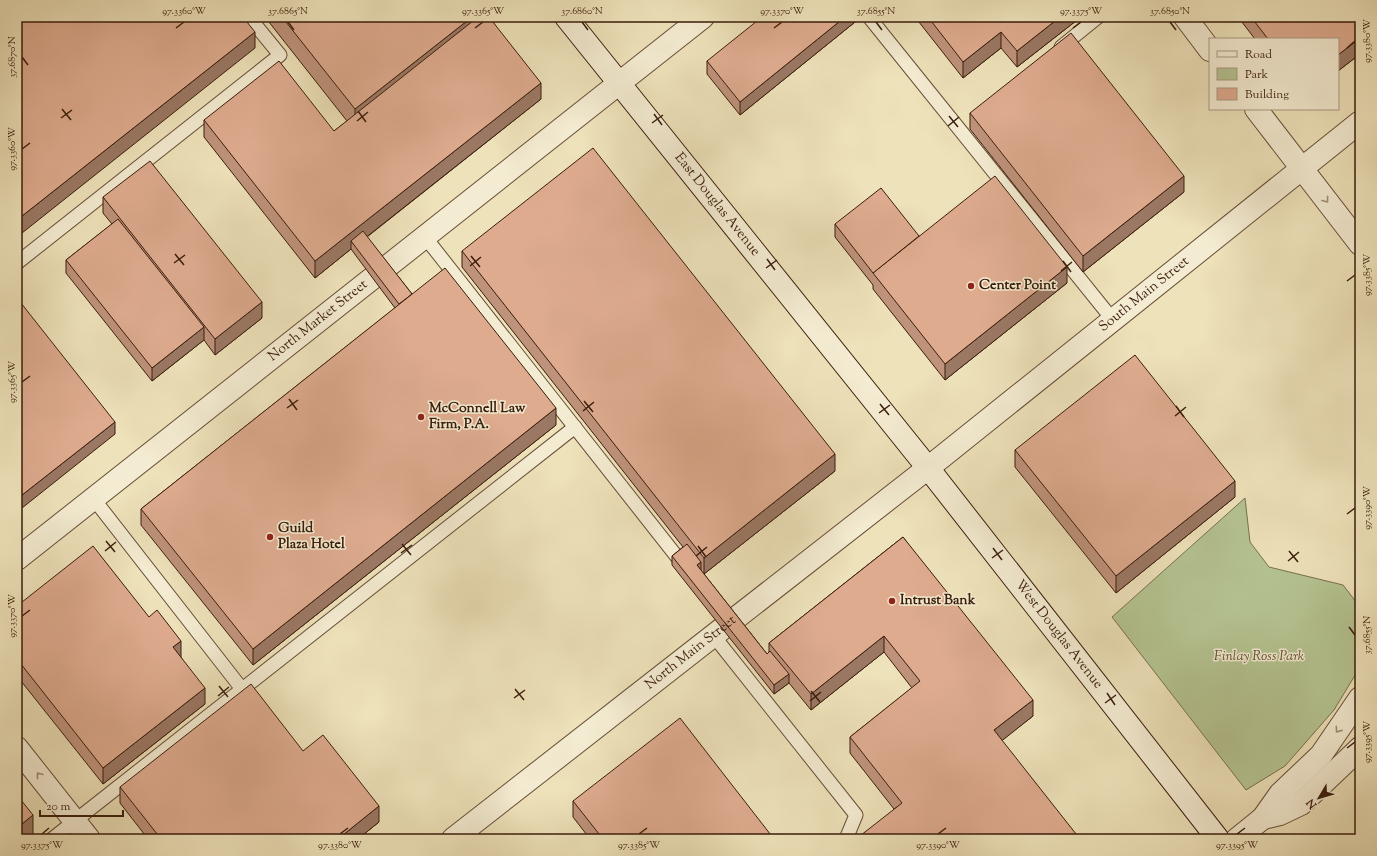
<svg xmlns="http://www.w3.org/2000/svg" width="1377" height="856" font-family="'Sorts Mill Goudy',serif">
<rect width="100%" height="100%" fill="#eee2ba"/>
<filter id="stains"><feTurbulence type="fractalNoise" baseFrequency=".005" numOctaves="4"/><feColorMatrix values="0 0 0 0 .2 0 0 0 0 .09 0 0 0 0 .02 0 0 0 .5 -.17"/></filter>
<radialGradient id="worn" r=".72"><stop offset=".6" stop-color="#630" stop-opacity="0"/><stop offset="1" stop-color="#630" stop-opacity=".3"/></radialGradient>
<path fill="#b5c492" stroke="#78704f" d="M1245 498 1250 542 1269 567 1343 585 1360 607V667L1334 710 1285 766 1246 790 1112 617Z"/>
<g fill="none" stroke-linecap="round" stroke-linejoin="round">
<g stroke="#674e38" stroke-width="15">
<g id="service">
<path d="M869 17 1113 320"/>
<path d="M1061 47 1098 17"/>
<path d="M425 237 685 567"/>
<path d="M17 263 280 55 249 17"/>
<path d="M93 498 242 689"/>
<path d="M713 635 856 815 846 839"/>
<path d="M52 839 575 427"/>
</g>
</g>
<g stroke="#674e38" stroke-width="24">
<g id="minor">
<path d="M1185 17 1210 50"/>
<path d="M1256 109 1360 244"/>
<path d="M1263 818 1280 814 1301 804 1360 748"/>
<path d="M1237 839 1263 818 1280 794 1321 755 1360 698"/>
</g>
</g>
<g stroke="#674e38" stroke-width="24">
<g id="tertiary">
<path id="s1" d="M17 559 703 17"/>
<path d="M17 748 89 839"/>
<path id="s2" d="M453 839 928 468 1360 122"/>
</g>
</g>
<g stroke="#3a1d0c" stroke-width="24">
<g id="secondary">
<path id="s3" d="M566 17 928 468 1218 839"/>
</g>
</g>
<use href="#service" stroke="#f4ecd2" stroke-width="13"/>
<use href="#minor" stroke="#f4ecd2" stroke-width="22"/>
<use href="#tertiary" stroke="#f4ecd2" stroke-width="22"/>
<use href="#secondary" stroke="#f4ecd2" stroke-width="22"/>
</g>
<g fill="#bf937b" stroke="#3a1d0c">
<path d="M265 17H499L493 22 541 99 367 237 412 294 556 425 253 665 141 525V509L395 308 351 249 315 278 204 137V120L334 131 347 121Z"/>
<path d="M860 17V18L740 115 707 74V61Z"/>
<path d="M915 17H1081L1017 67 1001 48 963 78Z"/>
<path d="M1238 17H1360V54L1338 71V39H1255Z"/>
<path d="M970 113 1184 192 1083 272 970 129Z"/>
<path d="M103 197 262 318 215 355 204 340 152 381 66 273V260L112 224 103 213Z"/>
<path d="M835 224 919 236 1067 283 945 380 873 289V285L835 237Z"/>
<path d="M462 251 835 471 704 574 767 654 769 652V643L903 537 1033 716 1002 740 894 809 850 753V737L912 688 884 652 811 710 789 683 774 694 672 565V556L683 547 462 267Z"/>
<path d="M1015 450 1235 497 1116 593 1015 467Z"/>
<path d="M17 606 149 617 181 657 205 704 103 784 17 676Z"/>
<path d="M303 751 379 822 358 839H148L120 803V787Z"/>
<path d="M573 801 774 839H590L573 817Z"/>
</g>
<g fill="#9b7864" stroke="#3a1d0c">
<path d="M472 17H499L355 131V109Z"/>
<path d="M845 17H860V18L740 115V102Z"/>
<path d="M1060 17H1081L1017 67V51Z"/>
<path d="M255 32V48L17 237V220Z"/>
<path d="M1001 32V48L963 78V62Z"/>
<path d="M1360 38V54L1338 71V55Z"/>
<path d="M541 83V99L355 246 351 241V249L315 278V261Z"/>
<path d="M1184 176V192L1083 272V256Z"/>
<path d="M1067 267V283L945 380V364Z"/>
<path d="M262 302V318L215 355V339Z"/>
<path d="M204 327V340L152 381V368Z"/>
<path d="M556 408V425L253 665V649Z"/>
<path d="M115 422V434L17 512V499Z"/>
<path d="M835 454V471L704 574V558Z"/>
<path d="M1235 481V497L1116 593V576Z"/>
<path d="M701 562V571L697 565Z"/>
<path d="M884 636V652L811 710V694Z"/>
<path d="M181 641V657L173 664V647Z"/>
<path d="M789 674V683L774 694V685Z"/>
<path d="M205 688V704L103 784V768Z"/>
<path d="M1033 700V716L994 747V730Z"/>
<path d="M379 806V822L358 839H338Z"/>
<path d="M33 815V839H17V828Z"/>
</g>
<g fill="#deab8f" stroke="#3a1d0c">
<path d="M17 17H243L255 32 17 220Z"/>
<path d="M282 17H472L355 109Z"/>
<path d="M478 17H489L541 83 315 261 204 120 279 61 334 131Z"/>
<path d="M762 17H845L740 102 707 61Z"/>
<path d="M928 17H1060L1017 51 1001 32 963 62Z"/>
<path d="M1251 17H1360V38L1338 55V39H1268Z"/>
<path d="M1071 33 1184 176 1083 256 970 113Z"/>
<path d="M593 148 835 454 704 558 462 251Z"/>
<path d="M150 161 262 302 215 339 103 197Z"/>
<path d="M995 176 1067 267 945 364 873 273Z"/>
<path d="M881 188 919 236 873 273 835 224Z"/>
<path d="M118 219 204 327 152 368 66 260Z"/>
<path d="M363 231 412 294 399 304 351 241Z"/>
<path d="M445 268 556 408 253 649 141 509Z"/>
<path d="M17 298 115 422 17 499Z"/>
<path d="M1135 355 1235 481 1116 576 1015 450Z"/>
<path d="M903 537 1033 700 994 730 1080 839H856L902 803 850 737 920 681 884 636 811 694 769 643Z"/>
<path d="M687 544 701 562 697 565 767 654 770 651 789 674 774 685 672 556Z"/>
<path d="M93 546 149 617 157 610 181 641 173 647 205 688 103 768 17 659V606Z"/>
<path d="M251 684 303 751 323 735 379 806 338 839H161L120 787Z"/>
<path d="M680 718 774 839H603L573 801Z"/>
<path d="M17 795 33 815 17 828Z"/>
</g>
<defs><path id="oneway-chevron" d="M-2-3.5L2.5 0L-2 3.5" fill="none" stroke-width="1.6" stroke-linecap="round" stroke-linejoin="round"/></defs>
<g stroke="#a08f79">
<use href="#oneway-chevron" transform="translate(1326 200) rotate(53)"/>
<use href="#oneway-chevron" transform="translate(1338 730) rotate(125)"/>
<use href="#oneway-chevron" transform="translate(39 775) rotate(-128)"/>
</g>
<path fill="none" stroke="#3a1d0c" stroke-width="1.5" d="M288 22 294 30M582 22 588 30M876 22 882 30M1170 22 1176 30M176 28 184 22M475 28 483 22M774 28 782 22M1073 28 1081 22M1347 48 1355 41M22 57 28 65M62 109 71 120M358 111 366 122M654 114 662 125M949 116 958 127M61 118 72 110M357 121 368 112M652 123 663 115M948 126 959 117M22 149 30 143M175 254 184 265M471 256 480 267M767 259 775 270M1063 261 1071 272M174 263 185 255M470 266 481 257M766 268 777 260M1061 271 1072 262M1347 281 1355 275M22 382 30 376M289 399 297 410M584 401 593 412M880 404 889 415M1176 406 1184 417M287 408 298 400M583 411 594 402M879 413 890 405M1175 416 1186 407M1347 514 1355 508M106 541 115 552M402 544 411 555M698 546 706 557M993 548 1002 560M105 551 116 542M1289 551 1298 562M401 553 412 545M696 556 707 547M992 558 1003 550M1288 561 1299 552M22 616 30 610M1349 627 1355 635M219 686 228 697M515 689 524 700M811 691 820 702M1107 693 1115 705M218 696 229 687M514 698 525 690M810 701 821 692M1105 703 1116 695M1347 748 1355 742M42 834 49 828M340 834 348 828M639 834 647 828M938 834 946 828M1237 834 1245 828"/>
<g fill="#8f2418" stroke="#f4ecd2" stroke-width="1.5">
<circle cx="971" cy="286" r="4"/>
<circle cx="421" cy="417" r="4"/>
<circle cx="270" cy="537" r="4"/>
<circle cx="892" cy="601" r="4"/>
</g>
<g text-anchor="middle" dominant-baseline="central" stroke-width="3" stroke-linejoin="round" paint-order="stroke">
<g font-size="14" fill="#3a1d0c" stroke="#f4ecd2">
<text stroke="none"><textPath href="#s3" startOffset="241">East Douglas Avenue</textPath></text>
<text stroke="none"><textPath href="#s2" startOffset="880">South Main Street</textPath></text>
<text stroke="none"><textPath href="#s1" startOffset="384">North Market Street</textPath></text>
<text stroke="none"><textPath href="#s3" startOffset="790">West Douglas Avenue</textPath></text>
<text stroke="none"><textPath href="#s2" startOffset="302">North Main Street</textPath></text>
</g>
<g font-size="14" font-weight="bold" fill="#3a1d0c" stroke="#f4ecd2" text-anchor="start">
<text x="979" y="286">Center Point</text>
<text x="429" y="409">McConnell Law<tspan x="429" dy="16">Firm, P.A.</tspan></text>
<text x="278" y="529">Guild<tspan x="278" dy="16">Plaza Hotel</tspan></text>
<text x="900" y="601">Intrust Bank</text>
</g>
<g font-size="14" font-style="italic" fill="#5f4f34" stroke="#f4ecd2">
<text x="1259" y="657">Finlay Ross Park</text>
</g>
</g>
<rect width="1377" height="856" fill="none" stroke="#eee2ba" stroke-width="44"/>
<rect x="1209" y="38" width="130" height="72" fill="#f4ecd2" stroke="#aa9983"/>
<rect x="1217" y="51" width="20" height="6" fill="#f4ecd2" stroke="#aa9983"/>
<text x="1245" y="58" font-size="12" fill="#3a1d0c">Road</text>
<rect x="1217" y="68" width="20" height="12" fill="#b5c492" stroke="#aa9983"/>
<text x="1245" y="78" font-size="12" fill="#3a1d0c">Park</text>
<rect x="1217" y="88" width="20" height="12" fill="#deab8f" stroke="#aa9983"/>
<text x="1245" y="98" font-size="12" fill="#3a1d0c">Building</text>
<g transform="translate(1319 798) rotate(232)" stroke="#f4ecd2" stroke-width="3" paint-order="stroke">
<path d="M0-3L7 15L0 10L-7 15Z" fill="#3a1d0c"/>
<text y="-6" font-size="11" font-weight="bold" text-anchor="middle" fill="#3a1d0c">N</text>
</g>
<path d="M40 810v6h83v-6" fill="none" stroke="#3a1d0c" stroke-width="2"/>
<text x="46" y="810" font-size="12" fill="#3a1d0c" stroke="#f4ecd2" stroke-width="3" paint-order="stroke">20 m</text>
<rect x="22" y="22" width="1333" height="812" fill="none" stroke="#3a1d0c" stroke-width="1.5"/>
<g font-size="10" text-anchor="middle" fill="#3a1d0c">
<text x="184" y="14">97.3360°W</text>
<text x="288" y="14">37.6865°N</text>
<text x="483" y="14">97.3365°W</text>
<text x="582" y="14">37.6860°N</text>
<text x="782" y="14">97.3370°W</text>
<text x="876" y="14">37.6855°N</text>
<text x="1081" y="14">97.3375°W</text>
<text x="1170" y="14">37.6850°N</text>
<text transform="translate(1366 41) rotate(-90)" y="4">97.3380°W</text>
<text transform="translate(11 57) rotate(-90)" y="4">37.6870°N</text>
<text transform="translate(11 149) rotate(-90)" y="4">97.3360°W</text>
<text transform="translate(1366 275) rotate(-90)" y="4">97.3385°W</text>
<text transform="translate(11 382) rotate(-90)" y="4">97.3365°W</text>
<text transform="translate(1366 508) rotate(-90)" y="4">97.3390°W</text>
<text transform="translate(11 616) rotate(-90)" y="4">97.3370°W</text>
<text transform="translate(1366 635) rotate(-90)" y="4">37.6855°N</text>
<text transform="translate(1366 742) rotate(-90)" y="4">97.3395°W</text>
<text x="42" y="848">97.3375°W</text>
<text x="340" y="848">97.3380°W</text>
<text x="639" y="848">97.3385°W</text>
<text x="938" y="848">97.3390°W</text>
<text x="1237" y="848">97.3395°W</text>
</g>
<rect width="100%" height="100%" filter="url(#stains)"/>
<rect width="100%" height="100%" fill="url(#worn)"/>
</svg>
